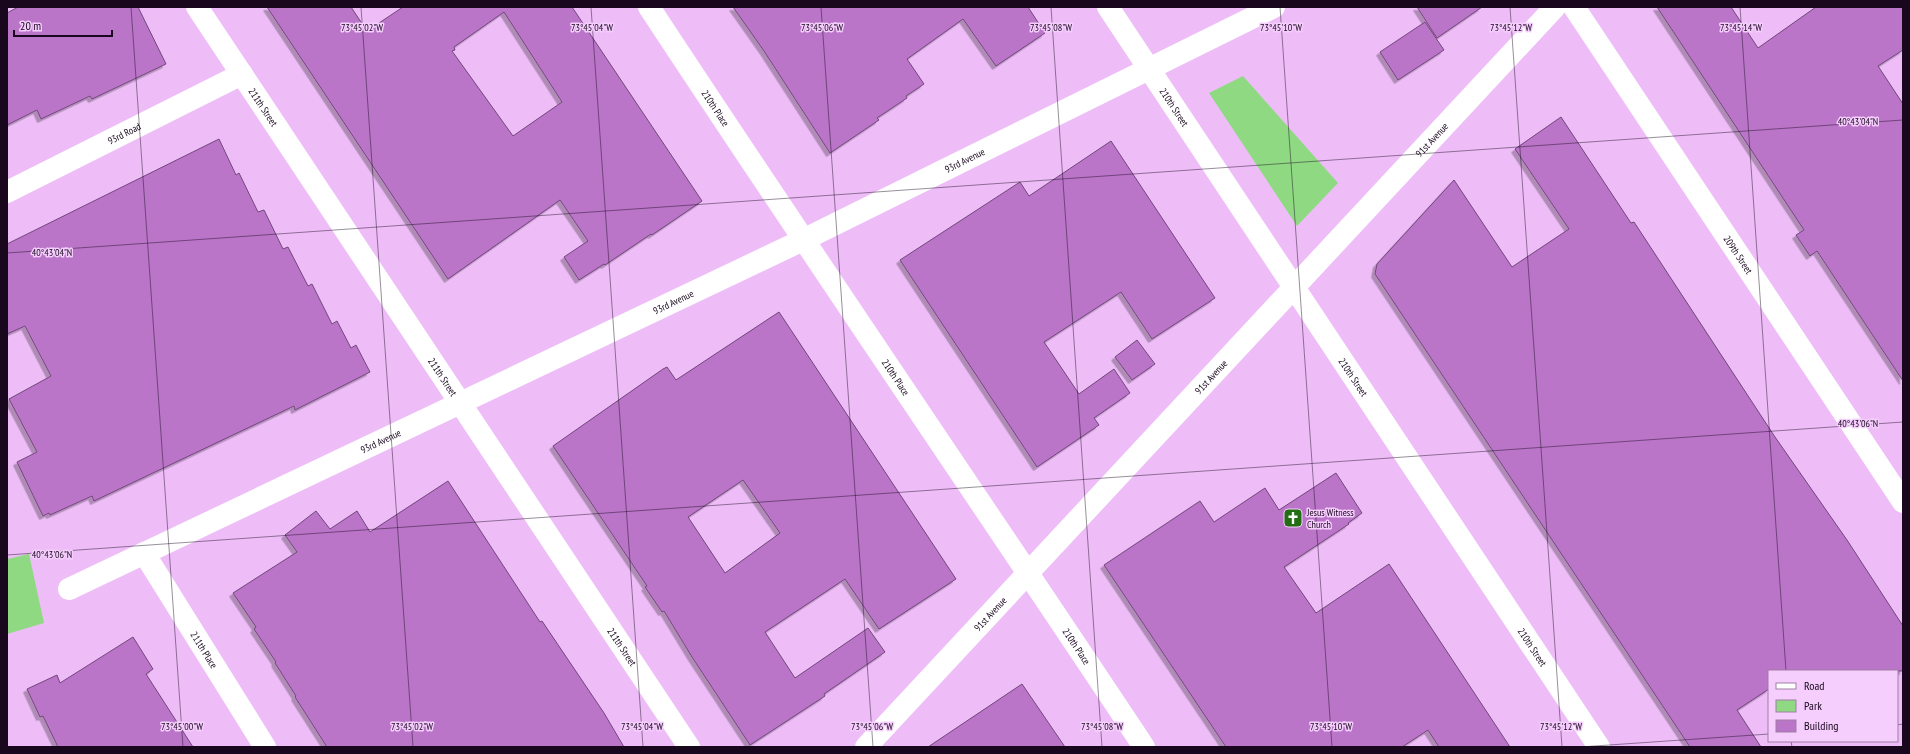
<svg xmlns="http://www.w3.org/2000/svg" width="1910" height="754" font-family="'PT Sans Narrow',sans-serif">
<defs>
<filter id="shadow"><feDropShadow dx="-3.5" dy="3.5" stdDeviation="0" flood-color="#0004"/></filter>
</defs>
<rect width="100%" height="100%" fill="#eebdf8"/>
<g fill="#8fd983">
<path d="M1243 76 1338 183 1297 226 1209 93Z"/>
<path d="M29 554 44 623 7 634V559Z"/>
</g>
<g fill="#ba75c8" stroke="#72477b" fill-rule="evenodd" filter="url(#shadow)">
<path d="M18 7H138L166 64 92 99 90 96 41 119 37 110 7 125V13Z"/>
<path d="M267 7H351L367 31 403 7H572L702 201 652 235 651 234 605 265 604 264 579 280 564 257 588 241 560 200 448 279ZM504 12 562 102 513 136 452 51 455 50 454 47Z"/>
<path d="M733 7H1028L1045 33 996 66 963 19 907 59 924 84 906 96 907 98 877 118 879 120 830 153 764 51Z"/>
<path d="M1417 7H1482L1437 38Z"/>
<path d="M1657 7H1731L1758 48 1816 7H1903V50L1878 66 1903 104V381L1817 251 1810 256 1796 235 1804 230Z"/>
<path d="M1425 22 1444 50 1398 80 1380 52Z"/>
<path d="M1561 117 1631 223 1634 222 1775 437 1847 540 1903 626V671H1769V689L1737 710 1761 747H1690L1375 274 1377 264 1454 180 1512 267 1569 229 1515 149Z"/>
<path d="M219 139 236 175 239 173 258 212 264 210 283 249 288 247 308 286 312 284 332 324 337 321 351 348 356 345 370 372 295 410 294 406 94 501 92 496 50 515 49 513 43 516 17 462 37 452 9 399 51 376 25 326 7 334V244Z"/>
<path d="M1111 141 1215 298 1152 339 1121 292 1044 342 1079 394 1114 369 1130 393 1094 418 1099 425 1037 467 900 260 1020 182 1029 196Z"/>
<path d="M779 312 956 579 879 629 845 579 765 632 795 678 868 628 885 652 824 694 825 696 750 745 692 657 664 611 662 612 645 587 647 586 553 446 663 369 667 367 676 380ZM743 480 780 533 725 573 688 517Z"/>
<path d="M1137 340 1155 364 1132 380 1115 357Z"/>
<path d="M1336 473 1362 513 1348 523 1349 524 1284 567 1316 613 1389 564 1510 747H1439L1428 730 1402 747H1226L1104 565 1200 501 1214 522 1265 488 1279 510Z"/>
<path d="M448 481 540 622 542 621 604 713 624 747H327L295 697 296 696 275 663 276 662 254 629 256 627 233 593 297 552 285 535 316 511 330 529 357 511 370 532Z"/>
<path d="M133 637 153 669 146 674 193 747H58L43 716 40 717 27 689 57 675 60 683Z"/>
<path d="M1022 684 1065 747H928Z"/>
</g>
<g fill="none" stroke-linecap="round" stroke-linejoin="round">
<g stroke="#fff" stroke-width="22">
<path id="s1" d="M197 7 689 747"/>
<path id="s2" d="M649 7C812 255 980 500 1144 747"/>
<path id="s3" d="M1108 7 1599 747"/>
<path id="s4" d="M1574 7 1903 502"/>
<path id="s5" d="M7 192 242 74"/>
<path id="s6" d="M144 553 265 747"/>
<path id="s7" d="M69 589 803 240 1274 7"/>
<path id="s8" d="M866 747 1555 7"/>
</g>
</g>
<path fill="none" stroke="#19081d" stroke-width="1" stroke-opacity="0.45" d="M131 7 183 747M361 7 413 747M591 7 643 747M821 7 873 747M1051 7 1102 747M1280 7 1332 747M1510 7 1562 747M1740 7 1786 671M7 253 1903 120M7 555 1903 422M1897 725 1903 724M1791 741 1792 747M1580 747 1769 734"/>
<defs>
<g id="church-square" transform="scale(1)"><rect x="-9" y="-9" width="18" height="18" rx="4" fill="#226f13" stroke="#f6cefe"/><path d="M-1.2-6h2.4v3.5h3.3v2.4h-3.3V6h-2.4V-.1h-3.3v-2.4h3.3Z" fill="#fff"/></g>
</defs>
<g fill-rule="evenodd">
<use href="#church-square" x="1293" y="518"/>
</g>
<g text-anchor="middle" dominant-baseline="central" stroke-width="3" stroke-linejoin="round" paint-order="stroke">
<g font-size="10" fill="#19081d" stroke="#f6cefe">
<text stroke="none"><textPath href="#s1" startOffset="120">211th Street</textPath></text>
<text stroke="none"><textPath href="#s3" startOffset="120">210th Street</textPath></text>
<text stroke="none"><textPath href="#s2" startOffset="121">210th Place</textPath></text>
<text stroke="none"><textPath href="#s5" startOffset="131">93rd Road</textPath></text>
<text stroke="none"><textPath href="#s8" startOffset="830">91st Avenue</textPath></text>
<text stroke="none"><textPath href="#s7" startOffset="993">93rd Avenue</textPath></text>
<text stroke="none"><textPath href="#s4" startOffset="297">209th Street</textPath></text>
<text stroke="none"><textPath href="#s7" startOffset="669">93rd Avenue</textPath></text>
<text stroke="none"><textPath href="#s1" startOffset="444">211th Street</textPath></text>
<text stroke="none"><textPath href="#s2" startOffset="445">210th Place</textPath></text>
<text stroke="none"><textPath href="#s8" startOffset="506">91st Avenue</textPath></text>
<text stroke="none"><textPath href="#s3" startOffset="444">210th Street</textPath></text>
<text stroke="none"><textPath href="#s7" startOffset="345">93rd Avenue</textPath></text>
<text stroke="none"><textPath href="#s8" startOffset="182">91st Avenue</textPath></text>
<text stroke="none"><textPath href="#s2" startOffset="769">210th Place</textPath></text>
<text stroke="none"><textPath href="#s1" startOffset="768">211th Street</textPath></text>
<text stroke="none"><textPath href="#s3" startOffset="768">210th Street</textPath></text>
<text stroke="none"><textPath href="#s6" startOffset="114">211th Place</textPath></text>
</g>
<g font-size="10" fill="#19081d" stroke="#f6cefe" text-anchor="start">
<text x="1307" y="512">Jesus Witness<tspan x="1307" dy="12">Church</tspan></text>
</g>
</g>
<g font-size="10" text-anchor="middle" fill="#19081d" stroke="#f6cefe" stroke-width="3" stroke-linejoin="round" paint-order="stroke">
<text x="362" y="31">73°45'02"W</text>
<text x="592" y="31">73°45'04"W</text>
<text x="822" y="31">73°45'06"W</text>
<text x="1051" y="31">73°45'08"W</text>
<text x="1281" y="31">73°45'10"W</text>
<text x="1511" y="31">73°45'12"W</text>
<text x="1741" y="31">73°45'14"W</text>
<text x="1858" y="125">40°43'04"N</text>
<text x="52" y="256">40°43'04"N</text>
<text x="1858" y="427">40°43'06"N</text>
<text x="52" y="558">40°43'06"N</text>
<text x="182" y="730">73°45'00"W</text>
<text x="412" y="730">73°45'02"W</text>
<text x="642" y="730">73°45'04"W</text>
<text x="872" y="730">73°45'06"W</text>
<text x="1102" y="730">73°45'08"W</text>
<text x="1331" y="730">73°45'10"W</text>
<text x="1561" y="730">73°45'12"W</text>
</g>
<rect width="1910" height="754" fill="none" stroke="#19081d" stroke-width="16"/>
<rect x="1768" y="670" width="130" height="72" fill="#f6cefe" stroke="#9e7fa4"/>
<rect x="1776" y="683" width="20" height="6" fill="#ffffff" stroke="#9e7fa4"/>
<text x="1804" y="690" font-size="12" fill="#19081d">Road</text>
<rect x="1776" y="700" width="20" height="12" fill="#8fd983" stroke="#9e7fa4"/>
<text x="1804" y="710" font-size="12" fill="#19081d">Park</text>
<rect x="1776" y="720" width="20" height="12" fill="#ba75c8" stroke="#9e7fa4"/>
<text x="1804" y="730" font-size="12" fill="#19081d">Building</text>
<path d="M14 30v6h98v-6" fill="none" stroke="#19081d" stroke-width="2"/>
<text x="20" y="30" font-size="12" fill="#19081d" stroke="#f6cefe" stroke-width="3" paint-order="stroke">20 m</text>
</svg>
